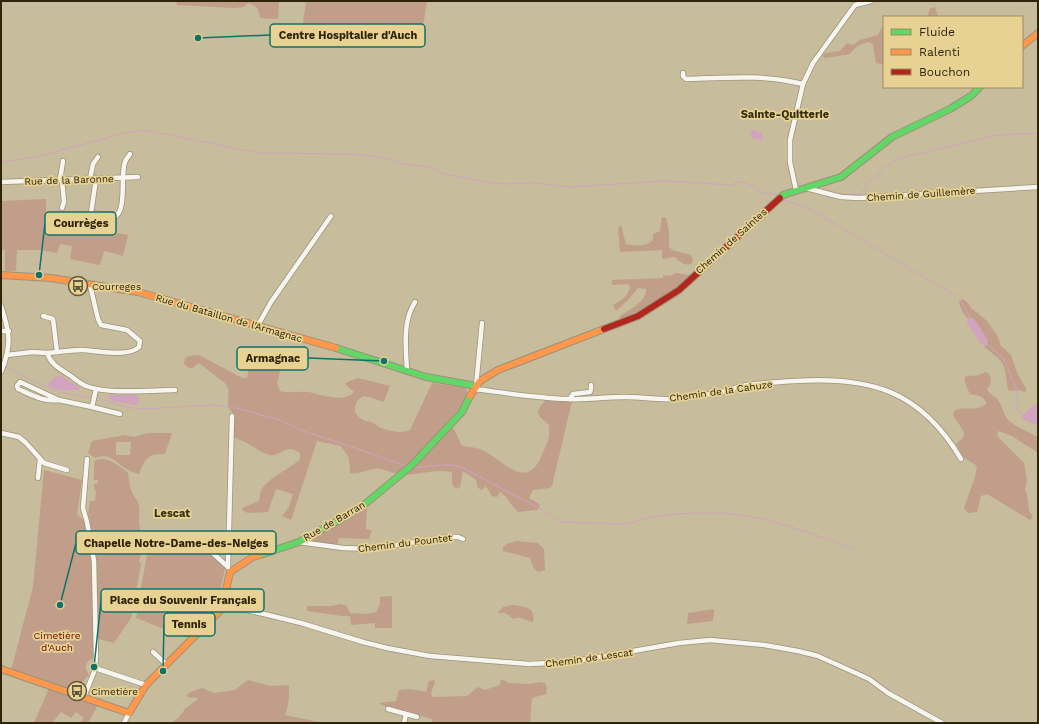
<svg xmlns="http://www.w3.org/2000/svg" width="1039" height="724" font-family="'Work Sans',sans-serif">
<rect width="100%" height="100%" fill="#c7bc9b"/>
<g fill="#c19e89" fill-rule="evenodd">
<path d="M176 1H279L278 19 260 18C258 7 258 7 248 3L244 7 234 8 177 5Z"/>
<path d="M306 1H427L422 33 365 28 351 30 305 24 303 23Z"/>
<path d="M935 7 938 17H927L930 8Z"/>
<path d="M884 26V65L876 63 873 45 870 42C861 43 855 47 850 54L825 58 822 56 826 53 840 51 847 43 853 45 860 40 878 35 882 27Z"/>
<path d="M46 199V225L75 226 128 235 123 256 104 251 100 265 70 259 72 246 60 244 57 253 40 250H17L16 271H5V250H1V201Z"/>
<path d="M662 217 666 218 669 231V247C675 254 684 251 692 256L693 262 691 264C684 266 680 262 675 257L662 259V250L620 252 618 228 621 225 626 244C635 246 646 247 653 240V234L660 231Z"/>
<path d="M676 273 690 275 669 294 621 320 619 317C628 310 647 302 646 289L638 288 627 301 616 311 613 305C621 300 628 297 630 287L628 284 612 285V280L663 278V275L670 276Z"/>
<path d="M963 299 969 304 971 308 987 321 997 335 1001 346 1011 355 1018 375 1026 388V391L1025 392 1019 390 1009 391C1005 382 1008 371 1001 361 996 355 989 352 984 346L987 345 970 318 968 319C964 315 960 308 959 301Z"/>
<path d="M252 350 258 351 261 357 281 367 277 383 280 391C289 394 298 391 308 392 321 394 343 404 354 392L346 385 345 383 358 378 390 386 384 402 369 397 363 396C354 402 351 413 362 419 364 421 368 421 371 422 374 423 376 425 379 427 388 431 401 434 410 430L432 383 465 388 467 391C467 403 454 414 446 423L454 429 462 446C470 447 477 447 484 451 504 461 526 491 541 457 547 443 550 440 549 425 536 414 534 412 546 400L572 401 552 486 550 488 533 490 529 498 539 504 540 506 537 510 518 512C511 506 508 497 500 492L497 497 492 496 486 486 482 490 478 488 476 480 463 471 460 487 456 489 452 484V474L451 472C433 468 416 477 398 474 390 473 382 467 374 469 366 470 358 475 350 473L349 458 341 446 317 441 291 520 282 516 289 507 293 494 276 489 268 512 248 513 243 511 242 508 259 501C260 496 260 490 264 486 273 475 289 470 300 459V453C286 442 281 457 270 455 261 453 254 447 247 443 242 440 237 440 233 436 233 427 237 413 228 408 227 400 231 392 226 384L199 363 197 364 193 368H189L184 364 185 358 189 356 199 355 242 378H247Z"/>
<path d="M985 372 988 373C992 378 992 384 987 389 989 394 995 396 998 400 1002 406 1003 412 1006 417 1010 425 1030 432 1038 437V453L1012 436 998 431 997 436 1024 463 1027 480 1025 490 1027 495 1029 511 1033 517 1030 520 987 494 981 496 977 512 968 513 964 508 975 477 977 466 963 457 956 444 963 438 964 432 953 415 954 411C964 405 974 413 986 404 985 396 977 395 970 394 956 365 973 382 985 372Z"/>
<path d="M148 433H172L165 454C155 454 147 454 143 465 141 468 140 470 140 474 136 473 132 472 128 470 116 463 110 452 95 458L88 453 92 441 125 435 134 437ZM116 442H131L130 455H116Z"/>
<path d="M102 459C112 460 120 466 128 473 129 479 129 486 132 492 134 497 138 500 139 506 140 513 138 520 140 528 142 539 148 539 145 551L142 550 139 562 141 564 131 618 114 643 99 639 98 637 96 562 88 515 90 501H95L96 490H94V484L98 483V480H94V462L97 460Z"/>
<path d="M44 470 82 480 77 514 86 523 92 561 94 658C86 660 83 668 89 674L75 692 11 670 33 587Z"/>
<path d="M367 506 366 529 372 530 369 539 339 538 337 545 310 542 308 540 347 519Z"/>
<path d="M151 531 205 548 225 568 217 606 211 615 188 638 136 618Z"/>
<path d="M516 541 538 543 544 549 545 570 538 572 533 567 530 558 503 551V547L507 544Z"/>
<path d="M392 596V628H375V623L351 625 350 616H342L307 611V606H332L341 604 347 606 350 613 366 614 376 612 380 604V597Z"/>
<path d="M512 605C524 607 536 606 533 622 527 621 519 615 514 619L505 613H497L503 607Z"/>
<path d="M714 609 713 621 687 624 688 613Z"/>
<path d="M501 679 509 683 530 684 540 682 545 683 547 688 546 694 532 698 530 723H432V719L382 705 379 703 396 701 399 690C409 688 417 690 426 692L429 681 434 680 435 682 431 693 432 696 434 697 467 696 478 687 485 690 500 685Z"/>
<path d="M248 680 270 686 289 685C289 695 289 706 285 715L323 723H171L178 718 186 708 198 699 197 698 187 697V695L190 692 202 688 214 693 235 690Z"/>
<path d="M49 688 98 705 88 723H80L84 718 76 712 71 718 61 712 52 723H34Z"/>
</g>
<g fill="#d2a3bf">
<path d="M752 130 762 133 763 138 758 140 752 138 750 132Z"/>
<path d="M970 318H973L975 320 988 340 987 345H982L967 323V321Z"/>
<path d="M57 376H61L80 388 79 390H60L49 387 48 383Z"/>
<path d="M110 395H137L139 402 136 405 112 401 108 397Z"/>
<path d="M1038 402V426L1023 419 1022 415Z"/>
</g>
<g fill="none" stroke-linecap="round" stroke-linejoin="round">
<g stroke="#d2a3bf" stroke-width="1">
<path d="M354 154 391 159 403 164 429 167 445 174 491 183 507 184 535 183 569 187 666 181 731 185C747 177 752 189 765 193 770 194 774 193 778 196"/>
<path d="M1 162 36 157 129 132 144 130 258 153 350 154"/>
<path d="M828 191 845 195 861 194 869 181 877 176 884 167 904 157 998 135 1038 133"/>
<path d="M782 199 812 210 956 296"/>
<path d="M960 299 970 318"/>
<path d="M987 344 1003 358 1017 390 1018 410 1022 415"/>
<path d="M6 367C33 381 60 396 91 397"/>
<path d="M98 398 124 407 143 409 212 405 233 407"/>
<path d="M236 408 280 420 303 431 355 448 406 466"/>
<path d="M413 468C428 467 447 462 461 467L550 514 560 522 623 524C634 523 643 519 653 517 668 514 687 513 702 513 755 511 804 531 853 548"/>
</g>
<g stroke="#9c9379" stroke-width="6">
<g id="street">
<path d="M683 73V76L686 79C725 78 764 74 803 84"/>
<path d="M90 179 93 164 98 157"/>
<path d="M96 179 91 213 116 216C127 207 120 175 125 162 126 159 129 156 130 154"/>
<path d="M60 180 63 161"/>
<path d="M62 180 64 202 62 208"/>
<path d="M1 182 138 177"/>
<path d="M806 188 841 197 859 198 1038 187"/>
<path d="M796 190 790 162V140L803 84 813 63 855 5 871 1"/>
<path d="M1 306C10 333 12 345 1 372"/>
<path d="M43 316 53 319 57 352"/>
<path d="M257 327 271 302 331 216"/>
<path d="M1 331H9"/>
<path d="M47 353C59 352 70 350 81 350 95 350 128 358 139 347L140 341 127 330 101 325 98 319 90 285"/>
<path d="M7 355 33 352 47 353C51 364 58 368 68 374 74 378 79 383 86 386 111 395 148 390 175 390"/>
<path d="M407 371C406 348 402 322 415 302"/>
<path d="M476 386 482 323"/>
<path d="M96 389 92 407 120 414"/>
<path d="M475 389C506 393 536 398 568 399 587 400 606 397 625 397 641 397 657 400 673 399 689 398 706 395 721 392 730 390 738 387 747 385 763 383 779 382 795 381 871 376 921 391 961 459"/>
<path d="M570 399 573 394 590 392 591 389V385"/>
<path d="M59 400C43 402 32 395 18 389L17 386 20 382 59 400 92 407"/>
<path d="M1 433 19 437 26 443 44 463 67 470"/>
<path d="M38 478 40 459"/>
<path d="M168 533 204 545 228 567"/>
<path d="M299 542 343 548 370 549 449 537H458L463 539"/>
<path d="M228 567 232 416"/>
<path d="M222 605 264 614 301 623 363 642 387 648 430 656 529 664 570 662 679 643 710 640 764 645 798 651 818 656 869 679 888 693 942 723"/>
<path d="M153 652 166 664"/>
<path d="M95 668 146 685"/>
<path d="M84 697 94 672 96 658 94 561 87 522 83 508 87 459"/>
<path d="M388 709 417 717"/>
<path d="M124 723 129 713"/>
<path d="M404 723 406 714"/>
</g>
</g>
<g stroke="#9c9379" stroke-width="8">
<g id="fast">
<path d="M780 198 783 195 841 177 892 137 950 109 971 96 980 87"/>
<path d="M336 348 426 377 476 386"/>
<path d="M260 555 299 542 345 517 365 504 412 465 462 412 470 396"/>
</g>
</g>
<g stroke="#9c9379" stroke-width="8">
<g id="slow">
<path d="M1022 46 1038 33"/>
<path d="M1 275 51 278 138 292 336 348"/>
<path d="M470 396 480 381 498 370 604 329"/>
<path d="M1 669 129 713 146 685 219 612 224 599 230 572 253 557 260 555"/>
</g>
</g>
<g stroke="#9c9379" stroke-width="8">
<path id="jam" d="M604 329 638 316 679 290 780 198"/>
</g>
<use href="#street" stroke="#f7f5f0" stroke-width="4.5"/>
<use href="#fast" stroke="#63d668" stroke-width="6"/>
<use href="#slow" stroke="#ff974d" stroke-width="6"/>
<use href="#jam" stroke="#b3261e" stroke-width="6"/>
</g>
<defs>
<g id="bus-ring" transform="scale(1)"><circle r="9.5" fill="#e7d294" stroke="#63593d" stroke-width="1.5"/><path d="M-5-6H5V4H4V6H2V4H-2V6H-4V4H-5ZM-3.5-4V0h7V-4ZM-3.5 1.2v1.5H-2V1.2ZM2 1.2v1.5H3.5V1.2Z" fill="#63593d"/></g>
</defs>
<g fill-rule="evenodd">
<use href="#bus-ring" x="78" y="286"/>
<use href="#bus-ring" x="77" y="691"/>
</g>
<g text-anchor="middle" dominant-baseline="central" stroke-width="3.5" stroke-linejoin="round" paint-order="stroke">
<g font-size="10" fill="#2d240b" stroke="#e7d294">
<text transform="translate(69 180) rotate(-2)">Rue de la Baronne</text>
<text transform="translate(921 194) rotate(-4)">Chemin de Guillemère</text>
<text transform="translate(731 241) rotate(-42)">Chemin de Saintes</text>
<text transform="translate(229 318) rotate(16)">Rue du Bataillon de l'Armagnac</text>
<text transform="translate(721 391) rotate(-8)">Chemin de la Cahuze</text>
<text transform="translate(334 521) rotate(-30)">Rue de Barran</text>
<text transform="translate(405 543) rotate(-7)">Chemin du Pountet</text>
<text transform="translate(589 658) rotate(-8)">Chemin de Lescat</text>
</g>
<g font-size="10" fill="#2d240b" stroke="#e7d294" text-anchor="start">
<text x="92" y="286">Courreges</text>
<text x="91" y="691">Cimetière</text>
</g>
<g font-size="10" fill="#6b0600" stroke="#e7d294">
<text x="57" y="635">Cimetière<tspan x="57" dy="12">d'Auch</tspan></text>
</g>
<g font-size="11" font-weight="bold" fill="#382e0e" stroke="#e7d294">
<text x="785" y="114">Sainte-Quitterie</text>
<text x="172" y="513">Lescat</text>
</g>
</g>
<path fill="none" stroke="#107269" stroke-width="1.5" d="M198 38L270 35M39 275L45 223M384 361L308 358M60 605L76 543M94 667L101 601M163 671L164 624"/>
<g fill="#107269" stroke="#e7d294" stroke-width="1.5">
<circle cx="198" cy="38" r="4"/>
<circle cx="39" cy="275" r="4"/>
<circle cx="384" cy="361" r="4"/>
<circle cx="60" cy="605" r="4"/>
<circle cx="94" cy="667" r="4"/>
<circle cx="163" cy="671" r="4"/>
</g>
<g fill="#e7d294" stroke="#107269" stroke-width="1.5">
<rect x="270" y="24" width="155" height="23" rx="4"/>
<rect x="45" y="212" width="71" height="23" rx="4"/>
<rect x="237" y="347" width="71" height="23" rx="4"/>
<rect x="76" y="531" width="200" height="23" rx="4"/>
<rect x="101" y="589" width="163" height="23" rx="4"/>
<rect x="164" y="613" width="51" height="23" rx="4"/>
</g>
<g font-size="11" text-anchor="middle" font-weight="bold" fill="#2d240b">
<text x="348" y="39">Centre Hospitalier d'Auch</text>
<text x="81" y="227">Courrèges</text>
<text x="273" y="362">Armagnac</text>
<text x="176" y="547">Chapelle Notre-Dame-des-Neiges</text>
<text x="183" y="604">Place du Souvenir Français</text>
<text x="189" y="628">Tennis</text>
</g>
<rect width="1039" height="724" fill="none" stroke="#2d240b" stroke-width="4"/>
<rect x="883" y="16" width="140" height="72" fill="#e7d294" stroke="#9d8c5d"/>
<rect x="891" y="29" width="20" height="6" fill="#63d668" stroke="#9d8c5d"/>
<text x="919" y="36" font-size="12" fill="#2d240b">Fluide</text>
<rect x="891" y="49" width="20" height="6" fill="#ff974d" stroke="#9d8c5d"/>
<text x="919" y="56" font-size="12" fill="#2d240b">Ralenti</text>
<rect x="891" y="69" width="20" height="6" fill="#b3261e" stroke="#9d8c5d"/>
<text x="919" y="76" font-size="12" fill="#2d240b">Bouchon</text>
</svg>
